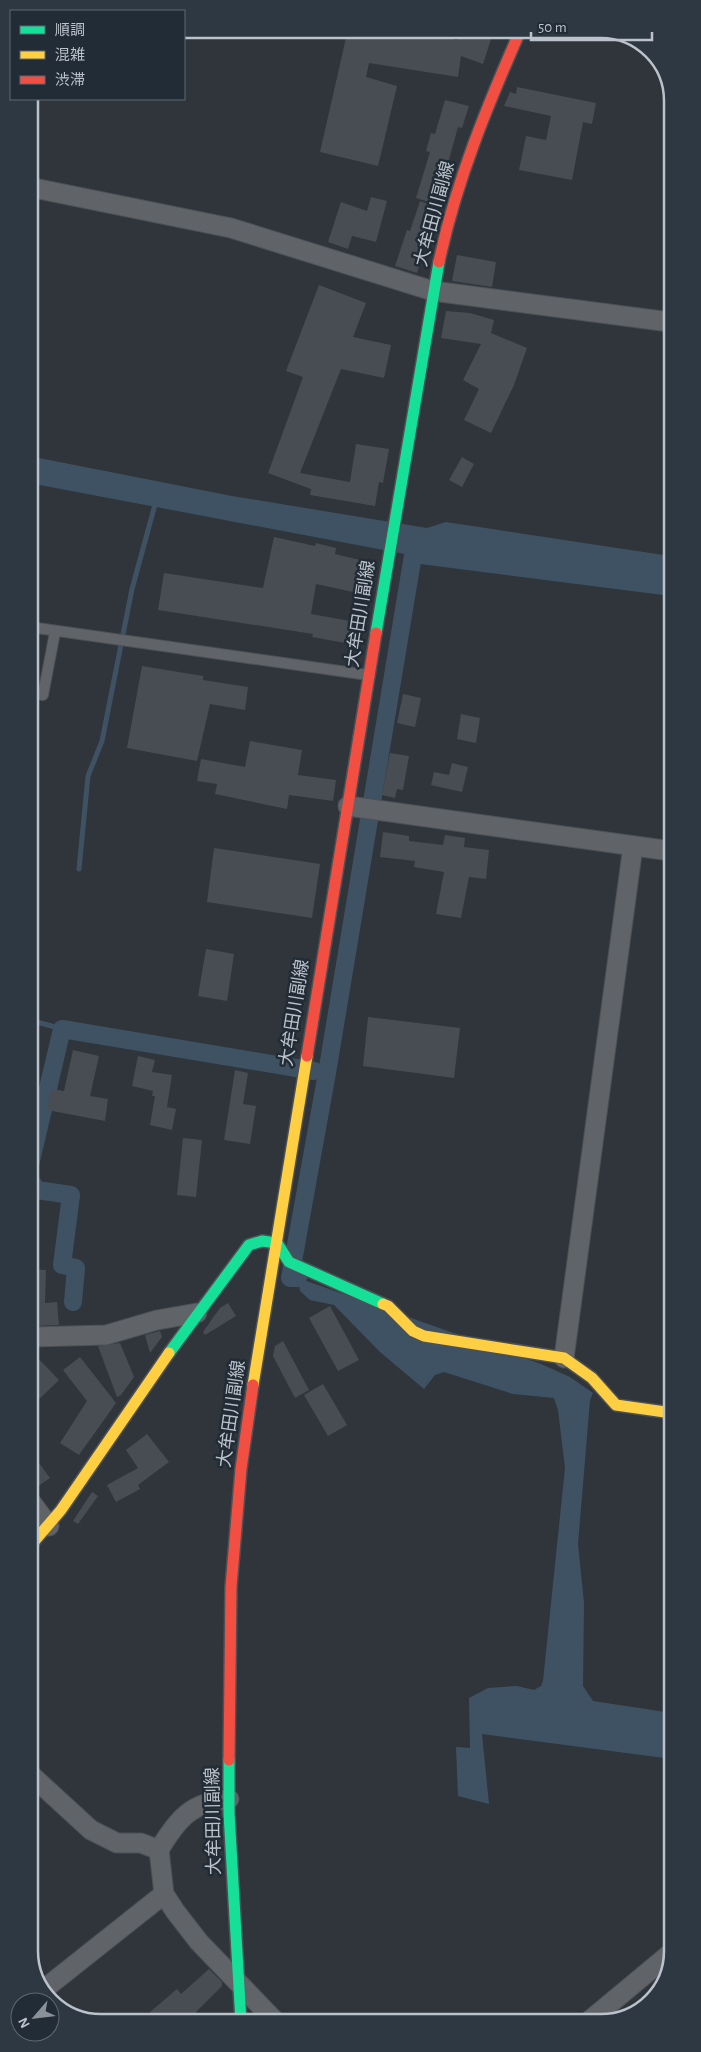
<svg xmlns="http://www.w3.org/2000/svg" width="701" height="2052" font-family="'Alegreya Sans','Noto Sans JP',sans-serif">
<rect width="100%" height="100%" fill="#2f353b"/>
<g fill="#3f5264">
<path d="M29 456 232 496 427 528 446 522 670 556 671 596 420 564 411 561 410 555 29 483Z"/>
<path d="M298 1278 541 1364 570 1377 593 1393 590 1400 578 1544 584 1603 583 1686 593 1701 672 1713V1759L482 1734 489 1804 458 1796 456 1747 470 1748 469 1698 488 1688 517 1686 534 1690 541 1686 543 1681 565 1468 558 1410 554 1398 513 1394 444 1372 435 1375 424 1389 380 1352 334 1305 310 1300 300 1291Z"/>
</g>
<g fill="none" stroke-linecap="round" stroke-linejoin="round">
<g stroke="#3f5264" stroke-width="5">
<path d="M79 869 88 776 102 741 132 589 156 501"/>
<path d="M30 1020 62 1029"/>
</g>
<g stroke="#3f5264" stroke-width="18">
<path d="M30 1165 62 1029 314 1071"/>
<path d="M30 1180 37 1190 71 1195 62 1265 76 1268 73 1302"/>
<path d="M298 1278H290L327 1073 416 537"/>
</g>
</g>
<g fill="#484d53">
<path d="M348 29H400L429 36 430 33 457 40 461 29H470L492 36 483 64 461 56 458 77 369 63 366 77 397 86 378 166 320 152Z"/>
<path d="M517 87 596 103 592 124 583 122 572 180 519 170 526 136 546 140 551 116 504 106 510 92 516 94Z"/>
<path d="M445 100 469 106 462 128 458 127 445 174 442 173 432 203 416 198 430 152 426 151 431 133 435 134Z"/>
<path d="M371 197 387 201 376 242 352 236 348 249 328 242 341 202 367 211Z"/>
<path d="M420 201 436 207 426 236 428 237 417 273 395 266 407 230 410 231Z"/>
<path d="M457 255 496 262 492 287 452 281Z"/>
<path d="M319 285 366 303 353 337 391 345 384 378 341 369 300 473 350 482 356 444 389 449 383 483 379 482 375 506 310 495 311 489 268 473 303 377 286 371Z"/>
<path d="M446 311 470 313 494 320 491 333 527 348 514 385 491 433 464 420 479 389 463 380 481 344 441 338Z"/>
<path d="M462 457 474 464 462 487 449 480Z"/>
<path d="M274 537 315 546 316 543 336 548 335 554 368 562 362 594 316 584 311 614 361 623 357 645 312 637 313 634 158 610 164 573 263 588Z"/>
<path d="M142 666 203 676V680L248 687 245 710 210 704 197 761 127 748Z"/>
<path d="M403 694 421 698 415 727 397 723Z"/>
<path d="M461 714 480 718 476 743 457 739Z"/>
<path d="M250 741 302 750 298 775 336 780 333 801 289 795 287 809 215 794 217 784 197 781 201 759 245 767Z"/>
<path d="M390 753 409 756 403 790 397 789 395 798 382 795Z"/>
<path d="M452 763 468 767 462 792 431 785 434 772 449 775Z"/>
<path d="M383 832 409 836V841L443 845 445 835 465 838 464 847 489 850 486 879 469 877 461 918 436 914 444 872 414 867 415 861 380 857Z"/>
<path d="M214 848 320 864 312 918 207 902Z"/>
<path d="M206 949 234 954 227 1001 198 996Z"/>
<path d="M368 1017 460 1028 454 1078 363 1066Z"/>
<path d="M73 1050 99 1056 90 1096 108 1099 105 1121 47 1110 51 1089 64 1091Z"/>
<path d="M138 1056 155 1060 152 1072 172 1075 167 1107 176 1109 172 1130 150 1125 155 1096H152L153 1091 132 1086Z"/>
<path d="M235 1070 248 1073 243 1104 256 1106 250 1144 224 1140Z"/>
<path d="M183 1138 202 1140 196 1197 177 1195Z"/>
<path d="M30 1269 46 1270 45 1303 57 1302 59 1325 34 1326Z"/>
<path d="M228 1303 236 1316 205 1335 203 1332 210 1322 220 1308Z"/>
<path d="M330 1306 359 1360 338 1371 309 1318Z"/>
<path d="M160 1331 162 1337 150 1353 145 1335Z"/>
<path d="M283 1341 309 1390 295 1398 273 1356 275 1346Z"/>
<path d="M120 1343 134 1377 121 1395 117 1397 98 1346Z"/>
<path d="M30 1350 59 1380 30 1408Z"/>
<path d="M80 1357 116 1403 79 1455 60 1443 87 1401 63 1370Z"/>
<path d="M323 1384 347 1425 328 1436 304 1395Z"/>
<path d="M147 1434 169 1462 138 1485 140 1489 116 1502 107 1485 138 1468 126 1450Z"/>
<path d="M39 1463 50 1478 31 1491V1470Z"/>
<path d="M92 1492 98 1496 78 1524 73 1521Z"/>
<path d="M209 1969 222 1982V1986L196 2012 204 2023H158L150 2012 177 1989 181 1994Z"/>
</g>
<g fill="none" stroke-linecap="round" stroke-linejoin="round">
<g stroke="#4d5156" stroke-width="12">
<g id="lane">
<path d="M30 627 368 675"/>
<path d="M30 693 43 695 55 632"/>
</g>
</g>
<g stroke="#4d5156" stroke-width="21">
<g id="street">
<path d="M29 187 231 228 433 291 670 322"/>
<path d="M348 806 671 851"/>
<path d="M30 1339 32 1337 106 1335 157 1320 197 1313"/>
<path d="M564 1358 633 846"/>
<path d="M31 1502 49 1526"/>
<path d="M31 1775 91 1830 117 1843H141L159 1850 164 1894 175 1911 199 1942 276 2022"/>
<path d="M159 1850C178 1818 192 1802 229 1799"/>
<path d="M43 1990 164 1894"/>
<path d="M589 2021 672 1952"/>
</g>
</g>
<g stroke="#4d5156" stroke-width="14">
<g id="fast">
<path d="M376 633 439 262"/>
<path d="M169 1353 249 1245 262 1241 277 1243 289 1262 383 1304"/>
<path d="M229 1760V1813L241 2022"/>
</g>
</g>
<g stroke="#4d5156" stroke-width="14">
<g id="slow">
<path d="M383 1304 388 1306 413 1331 424 1336 564 1358 592 1378 616 1405 672 1413"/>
<path d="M253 1385 307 1056"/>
<path d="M31 1545 61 1510 169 1353"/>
</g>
</g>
<g stroke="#4d5156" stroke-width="14">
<g id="jam">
<path d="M439 262C456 181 488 104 521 29"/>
<path d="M307 1056 376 633"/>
<path d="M229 1760 231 1587 241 1469 253 1385"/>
</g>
</g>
<use href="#lane" stroke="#606469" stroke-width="10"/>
<use href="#street" stroke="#606469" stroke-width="19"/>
<use href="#fast" stroke="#16e098" stroke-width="11"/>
<use href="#slow" stroke="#ffcf43" stroke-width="11"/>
<use href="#jam" stroke="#f24e42" stroke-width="11"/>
</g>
<g text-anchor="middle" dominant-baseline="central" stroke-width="5" stroke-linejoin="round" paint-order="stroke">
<g font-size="18" fill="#bbc2cb" stroke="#222c36">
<text transform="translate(435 214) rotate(-75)">大牟田川副線</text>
<text transform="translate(361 614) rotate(-81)">大牟田川副線</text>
<text transform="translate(295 1013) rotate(-81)">大牟田川副線</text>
<text transform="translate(232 1414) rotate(-82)">大牟田川副線</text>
<text transform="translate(214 1821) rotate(-91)">大牟田川副線</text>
</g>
</g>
<path d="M0 0H701V2052H0ZM101 38H601A63 63 0 0 1 664 101V1951A63 63 0 0 1 601 2014H101A63 63 0 0 1 38 1951V101A63 63 0 0 1 101 38Z" fill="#2e3842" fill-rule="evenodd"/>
<path fill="none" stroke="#bbc2cb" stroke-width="2.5" d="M101 38H601A63 63 0 0 1 664 101V1951A63 63 0 0 1 601 2014H101A63 63 0 0 1 38 1951V101A63 63 0 0 1 101 38Z"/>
<rect x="10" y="10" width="175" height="90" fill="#222c36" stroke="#5f6872"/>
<rect x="20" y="26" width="25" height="8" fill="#16e098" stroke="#5f6872"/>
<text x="55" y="35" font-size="15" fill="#bbc2cb">順調</text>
<rect x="20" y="51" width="25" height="8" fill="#ffcf43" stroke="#5f6872"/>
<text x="55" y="60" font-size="15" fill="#bbc2cb">混雑</text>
<rect x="20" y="76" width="25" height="8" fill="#f24e42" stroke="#5f6872"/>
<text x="55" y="85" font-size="15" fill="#bbc2cb">渋滞</text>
<g transform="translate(35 2017) rotate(242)"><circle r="24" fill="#222c36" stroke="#5f6872"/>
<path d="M0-4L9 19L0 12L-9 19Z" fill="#8a9199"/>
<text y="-8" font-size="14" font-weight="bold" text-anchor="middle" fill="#bbc2cb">N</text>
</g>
<path d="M531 32v8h121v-8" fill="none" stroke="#bbc2cb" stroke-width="2.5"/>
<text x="538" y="32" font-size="15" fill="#bbc2cb" stroke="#222c36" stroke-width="4" paint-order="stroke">50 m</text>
</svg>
